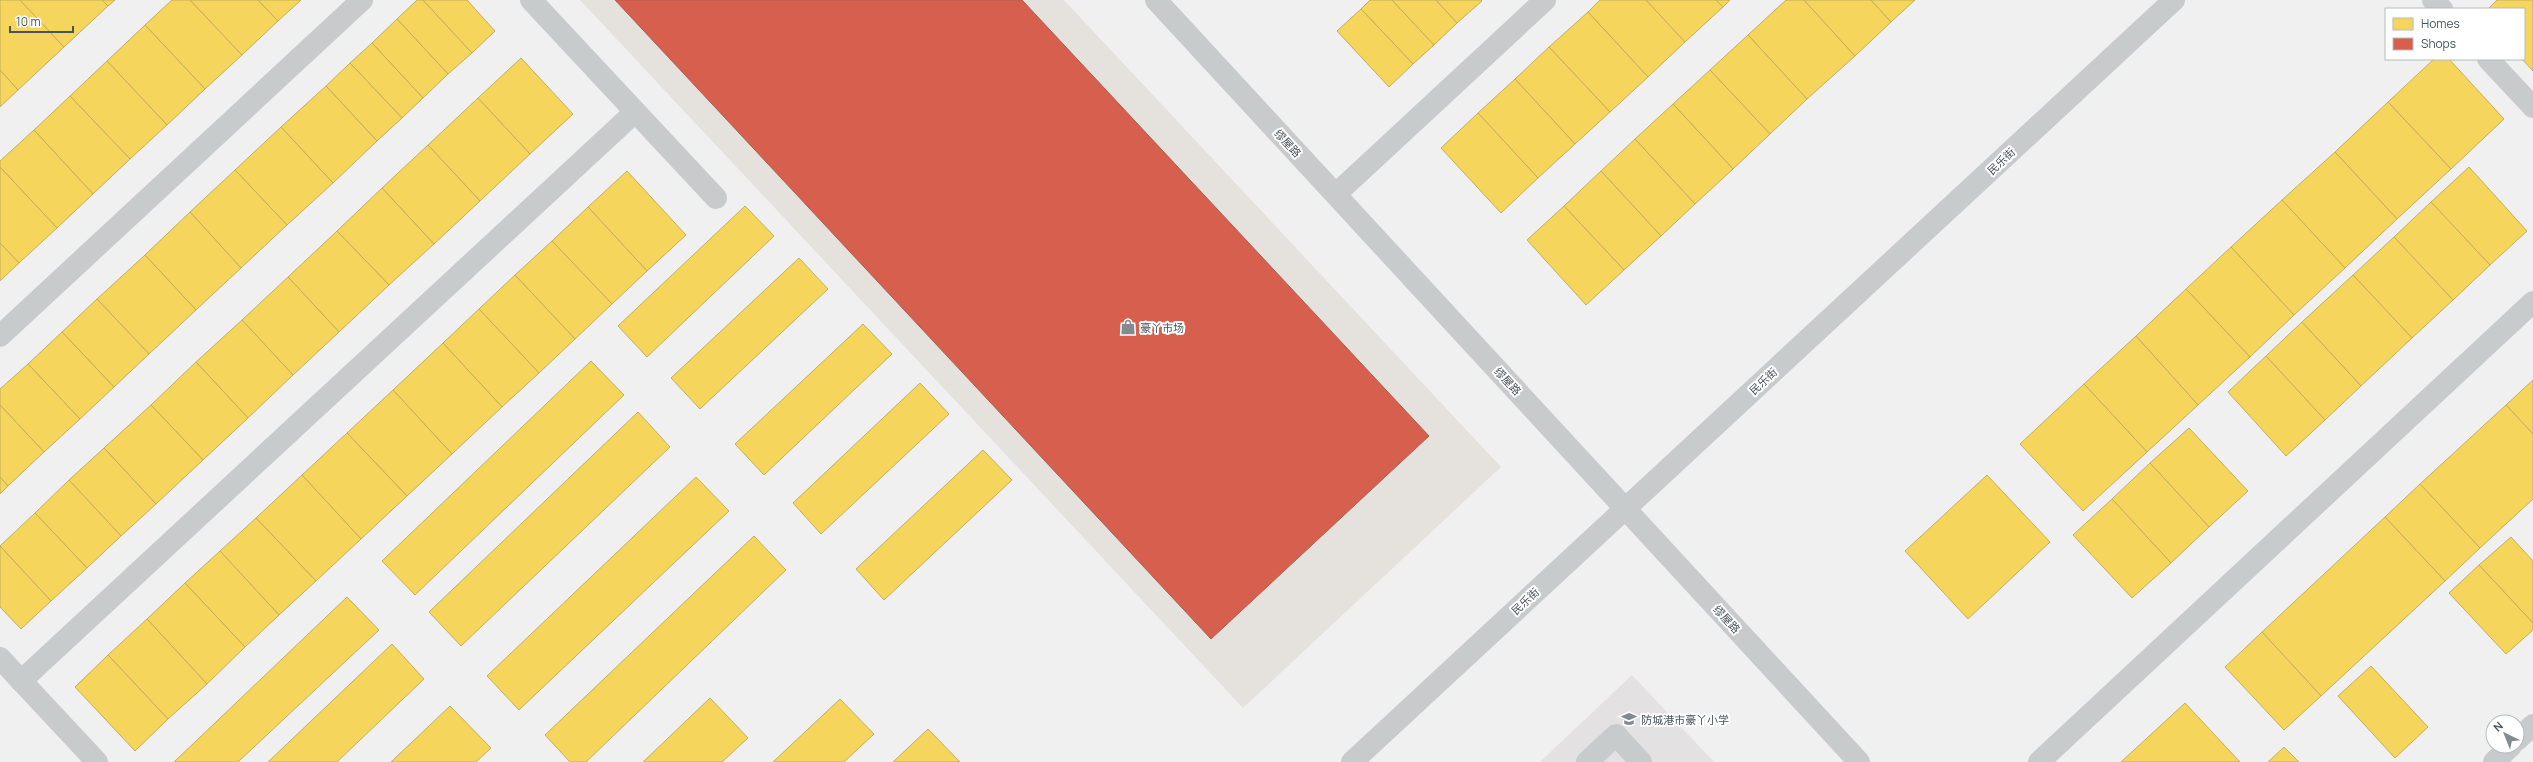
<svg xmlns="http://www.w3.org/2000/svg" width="2533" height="762" font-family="Manrope,'Noto Sans SC',sans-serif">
<rect width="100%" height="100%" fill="#f1f0f0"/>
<path fill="#e5e2de" d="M580 0H1064L1501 467 1243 708Z"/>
<path fill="#e3e1e2" d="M1632 675 1714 762H1540Z"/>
<g fill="#f6d55c" stroke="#c2af5c">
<path d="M0 0H20L64 47 18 90 0 70Z"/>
<path d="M20 0H102L108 6 64 47Z"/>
<path d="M102 0H115L108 6Z"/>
<path d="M172 0H190L242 55 205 89 145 25Z"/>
<path d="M190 0H258L278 21 242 55Z"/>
<path d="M258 0H301L278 21Z"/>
<path d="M417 0H423L472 53 448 74 397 19Z"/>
<path d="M423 0H467L495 31 472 53Z"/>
<path d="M1370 0H1392L1434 45 1413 64 1361 9Z"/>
<path d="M1392 0H1436L1457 23 1434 45Z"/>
<path d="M1436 0H1481L1482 1 1457 23Z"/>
<path d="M1600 0H1646L1685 42 1648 77 1588 12Z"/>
<path d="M1646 0H1716L1723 7 1685 42Z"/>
<path d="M1716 0H1730L1723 7Z"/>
<path d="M1786 0H1804L1855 56 1807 99 1748 35Z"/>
<path d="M1804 0H1871L1891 22 1855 56Z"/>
<path d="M1871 0H1915L1891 22Z"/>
<path d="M2497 0H2533V71L2522 59H2524V9H2488Z"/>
<path d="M1361 9 1413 64 1389 87 1337 31Z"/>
<path d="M1588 12 1648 77 1610 112 1549 47Z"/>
<path d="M397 19 448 74 423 98 372 43Z"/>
<path d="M145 25 205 89 167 125 107 61Z"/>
<path d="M1748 35 1807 99 1770 134 1710 70Z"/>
<path d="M372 43 423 98 402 118 350 63Z"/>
<path d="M1549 47 1610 112 1575 144 1515 79Z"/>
<path d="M521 58 573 114 530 154 478 98Z"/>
<path d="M2434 59H2449L2504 119 2451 169 2388 102Z"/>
<path d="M107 61 167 125 130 159 70 96Z"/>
<path d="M350 63 402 118 377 141 326 86Z"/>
<path d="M0 70 18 90 0 107Z"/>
<path d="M1710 70 1770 134 1733 169 1673 104Z"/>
<path d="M1515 79 1575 144 1538 178 1478 113Z"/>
<path d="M326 86 377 141 333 183 281 127Z"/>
<path d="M70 96 130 159 93 194 34 130Z"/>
<path d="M478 98 530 154 480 201 428 145Z"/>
<path d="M2388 102 2451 169 2397 219 2335 152Z"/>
<path d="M1673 104 1733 169 1695 204 1635 139Z"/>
<path d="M1478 113 1538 178 1501 213 1441 148Z"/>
<path d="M281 127 333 183 287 225 235 170Z"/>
<path d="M34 130 93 194 57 228 0 167V161Z"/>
<path d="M1635 139 1695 204 1661 236 1601 171Z"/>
<path d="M428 145 480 201 434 244 382 188Z"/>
<path d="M2335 152 2397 219 2345 268 2282 200Z"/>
<path d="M0 167 57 228 19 263 0 243Z"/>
<path d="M2469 167 2527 231 2490 265 2431 202Z"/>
<path d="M235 170 287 225 241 268 190 212Z"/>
<path d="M627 171 686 235 647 271 588 207Z"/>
<path d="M1601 171 1661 236 1624 270 1564 206Z"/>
<path d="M382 188 434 244 389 285 337 231Z"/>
<path d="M2282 200 2345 268 2294 315 2231 247Z"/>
<path d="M2431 202 2490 265 2453 300 2394 237Z"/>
<path d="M745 206 774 236 647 357 618 326Z"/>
<path d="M1564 206 1624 270 1586 305 1527 240Z"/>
<path d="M588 207 647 271 612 304 552 241Z"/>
<path d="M190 212 241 268 196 310 145 255Z"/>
<path d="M337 231 389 285 339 332 288 277Z"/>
<path d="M2394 237 2453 300 2412 338 2353 275Z"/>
<path d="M552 241 612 304 575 339 515 275Z"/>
<path d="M0 243 19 263 0 281Z"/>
<path d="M2231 247 2294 315 2250 357 2186 289Z"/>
<path d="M145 255 196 310 149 354 97 299Z"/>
<path d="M799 258 828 289 700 409 671 378Z"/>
<path d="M515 275 575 339 539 373 479 309Z"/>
<path d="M2353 275 2412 338 2361 386 2302 322Z"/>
<path d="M288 277 339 332 293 375 242 320Z"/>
<path d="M2186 289 2250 357 2198 405 2136 336Z"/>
<path d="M97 299 149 354 114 387 62 332Z"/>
<path d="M479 309 539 373 502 407 443 343Z"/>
<path d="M242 320 293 375 248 418 196 362Z"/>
<path d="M2302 322 2361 386 2325 420 2266 356Z"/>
<path d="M863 324 892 354 764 475 735 444Z"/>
<path d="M62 332 114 387 80 419 28 364Z"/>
<path d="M2136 336 2198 405 2147 452 2084 384Z"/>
<path d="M443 343 502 407 452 454 393 390Z"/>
<path d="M2266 356 2325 420 2286 456 2228 392Z"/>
<path d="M591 361 624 395 415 595 382 561Z"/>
<path d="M196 362 248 418 203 460 151 405Z"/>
<path d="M28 364 80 419 44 452 0 405V389Z"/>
<path d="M2533 380V434L2506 405Z"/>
<path d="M920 383 949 414 821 534 793 503Z"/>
<path d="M2084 384 2147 452 2083 511 2020 444Z"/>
<path d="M393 390 452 454 407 496 347 433Z"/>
<path d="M0 405 44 452 8 486 0 477Z"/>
<path d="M151 405 203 460 156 504 104 448Z"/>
<path d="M2506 405 2533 434V499L2480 548 2420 484Z"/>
<path d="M638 412 670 447 461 646 429 612Z"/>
<path d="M2189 428 2248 491 2209 527 2150 463Z"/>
<path d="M347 433 407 496 361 539 302 475Z"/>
<path d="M104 448 156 504 121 536 69 480Z"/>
<path d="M983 450 1012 480 884 600 856 569Z"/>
<path d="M2150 463 2209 527 2171 563 2112 499Z"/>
<path d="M302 475 361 539 316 581 256 518Z"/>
<path d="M1987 475 2050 542 1968 619 1905 551Z"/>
<path d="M0 477 8 486 0 494Z"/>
<path d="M696 477 729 511 519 710 487 676Z"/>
<path d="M69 480 121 536 87 568 35 513Z"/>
<path d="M2420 484 2480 548 2445 581 2385 517Z"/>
<path d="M2112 499 2171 563 2132 598 2073 535Z"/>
<path d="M35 513 87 568 51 601 0 546Z"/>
<path d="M2385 517 2445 581 2321 696 2262 632Z"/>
<path d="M256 518 316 581 279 615 220 551Z"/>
<path d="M754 536 786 570 586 762H570L545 735Z"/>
<path d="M2511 537 2533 561V623L2479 565Z"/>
<path d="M0 546 51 601 21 629 0 607Z"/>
<path d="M220 551 279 615 245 647 185 583Z"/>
<path d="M2479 565 2533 623V630L2506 654 2449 593Z"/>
<path d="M185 583 245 647 207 684 147 619Z"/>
<path d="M347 597 379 630 238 762H174Z"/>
<path d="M147 619 207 684 168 719 108 655Z"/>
<path d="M2262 632 2321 696 2284 730 2225 667Z"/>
<path d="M392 644 424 679 337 762H268Z"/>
<path d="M108 655 168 719 135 751 75 687Z"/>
<path d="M2371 666 2428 727 2395 758 2338 696Z"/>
<path d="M710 698 748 738 722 762H643Z"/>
<path d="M840 699 874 734 844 762H773Z"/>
<path d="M2185 703 2240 762H2121Z"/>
<path d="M450 706 491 748 476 762H391Z"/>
<path d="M928 729 960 762H893Z"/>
<path d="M2284 747 2299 762H2268Z"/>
</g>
<path fill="#d6604d" stroke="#ab5d52" d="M615 0H1022L1429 436 1211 639Z"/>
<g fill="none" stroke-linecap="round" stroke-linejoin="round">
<g stroke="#c7cbcc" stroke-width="22">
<path d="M531 0 716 198"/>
<path d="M1156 0 1859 762"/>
<path d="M2433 0 2442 9"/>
<path d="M2488 59 2533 107"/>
<path d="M1336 194 1545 0"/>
<path d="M0 336 362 0"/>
<path d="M0 658 97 762"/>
<path d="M21 681 635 112"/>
<path d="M2517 740 2533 725"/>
<path d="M1352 762 2174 0"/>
<path d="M1587 762 1616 735 1641 762"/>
<path d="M2039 762 2533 302"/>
<path d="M2494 762 2511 746"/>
</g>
</g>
<defs>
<g id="shop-bare" transform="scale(1.2)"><path d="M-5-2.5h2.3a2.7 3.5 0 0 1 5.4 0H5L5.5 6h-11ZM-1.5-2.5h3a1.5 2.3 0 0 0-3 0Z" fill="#838b90" stroke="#fff" stroke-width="2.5" paint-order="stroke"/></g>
<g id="school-bare" transform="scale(1.2)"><path d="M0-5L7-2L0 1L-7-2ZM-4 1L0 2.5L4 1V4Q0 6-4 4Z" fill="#838b90" stroke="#fff" stroke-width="2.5" paint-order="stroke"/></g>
</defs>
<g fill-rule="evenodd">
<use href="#shop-bare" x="1128" y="327"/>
<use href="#school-bare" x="1629" y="719"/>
</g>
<g text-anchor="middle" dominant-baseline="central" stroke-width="4" stroke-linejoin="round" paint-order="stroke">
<g font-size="11" fill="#48555c" stroke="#fff">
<text transform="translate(1288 143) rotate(47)">缪屋路</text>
<text transform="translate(2001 161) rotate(-43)">民乐街</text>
<text transform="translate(1508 381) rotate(47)">缪屋路</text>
<text transform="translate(1763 381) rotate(-43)">民乐街</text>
<text transform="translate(1525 601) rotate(-43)">民乐街</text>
<text transform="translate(1727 619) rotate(47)">缪屋路</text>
</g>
<g font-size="11" fill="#48555c" stroke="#fff" text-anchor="start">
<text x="1140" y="327">豪丫市场</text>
<text x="1641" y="719">防城港市豪丫小学</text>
</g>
</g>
<rect x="2385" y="8" width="140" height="52" fill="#ffffff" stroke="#b6bbbe"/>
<rect x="2393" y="18" width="20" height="12" fill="#f6d55c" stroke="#b6bbbe"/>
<text x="2421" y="28" font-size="12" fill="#48555c">Homes</text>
<rect x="2393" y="38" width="20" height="12" fill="#d6604d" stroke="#b6bbbe"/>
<text x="2421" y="48" font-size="12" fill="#48555c">Shops</text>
<g transform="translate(2505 734) rotate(317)"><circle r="19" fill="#ffffff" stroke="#b6bbbe"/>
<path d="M0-3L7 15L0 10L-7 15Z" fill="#838b90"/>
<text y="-6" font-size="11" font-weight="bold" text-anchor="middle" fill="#48555c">N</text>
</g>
<path d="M10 26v6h63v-6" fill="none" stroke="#48555c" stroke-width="2"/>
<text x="16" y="26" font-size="12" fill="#48555c" stroke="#ffffff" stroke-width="3" paint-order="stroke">10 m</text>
</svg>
